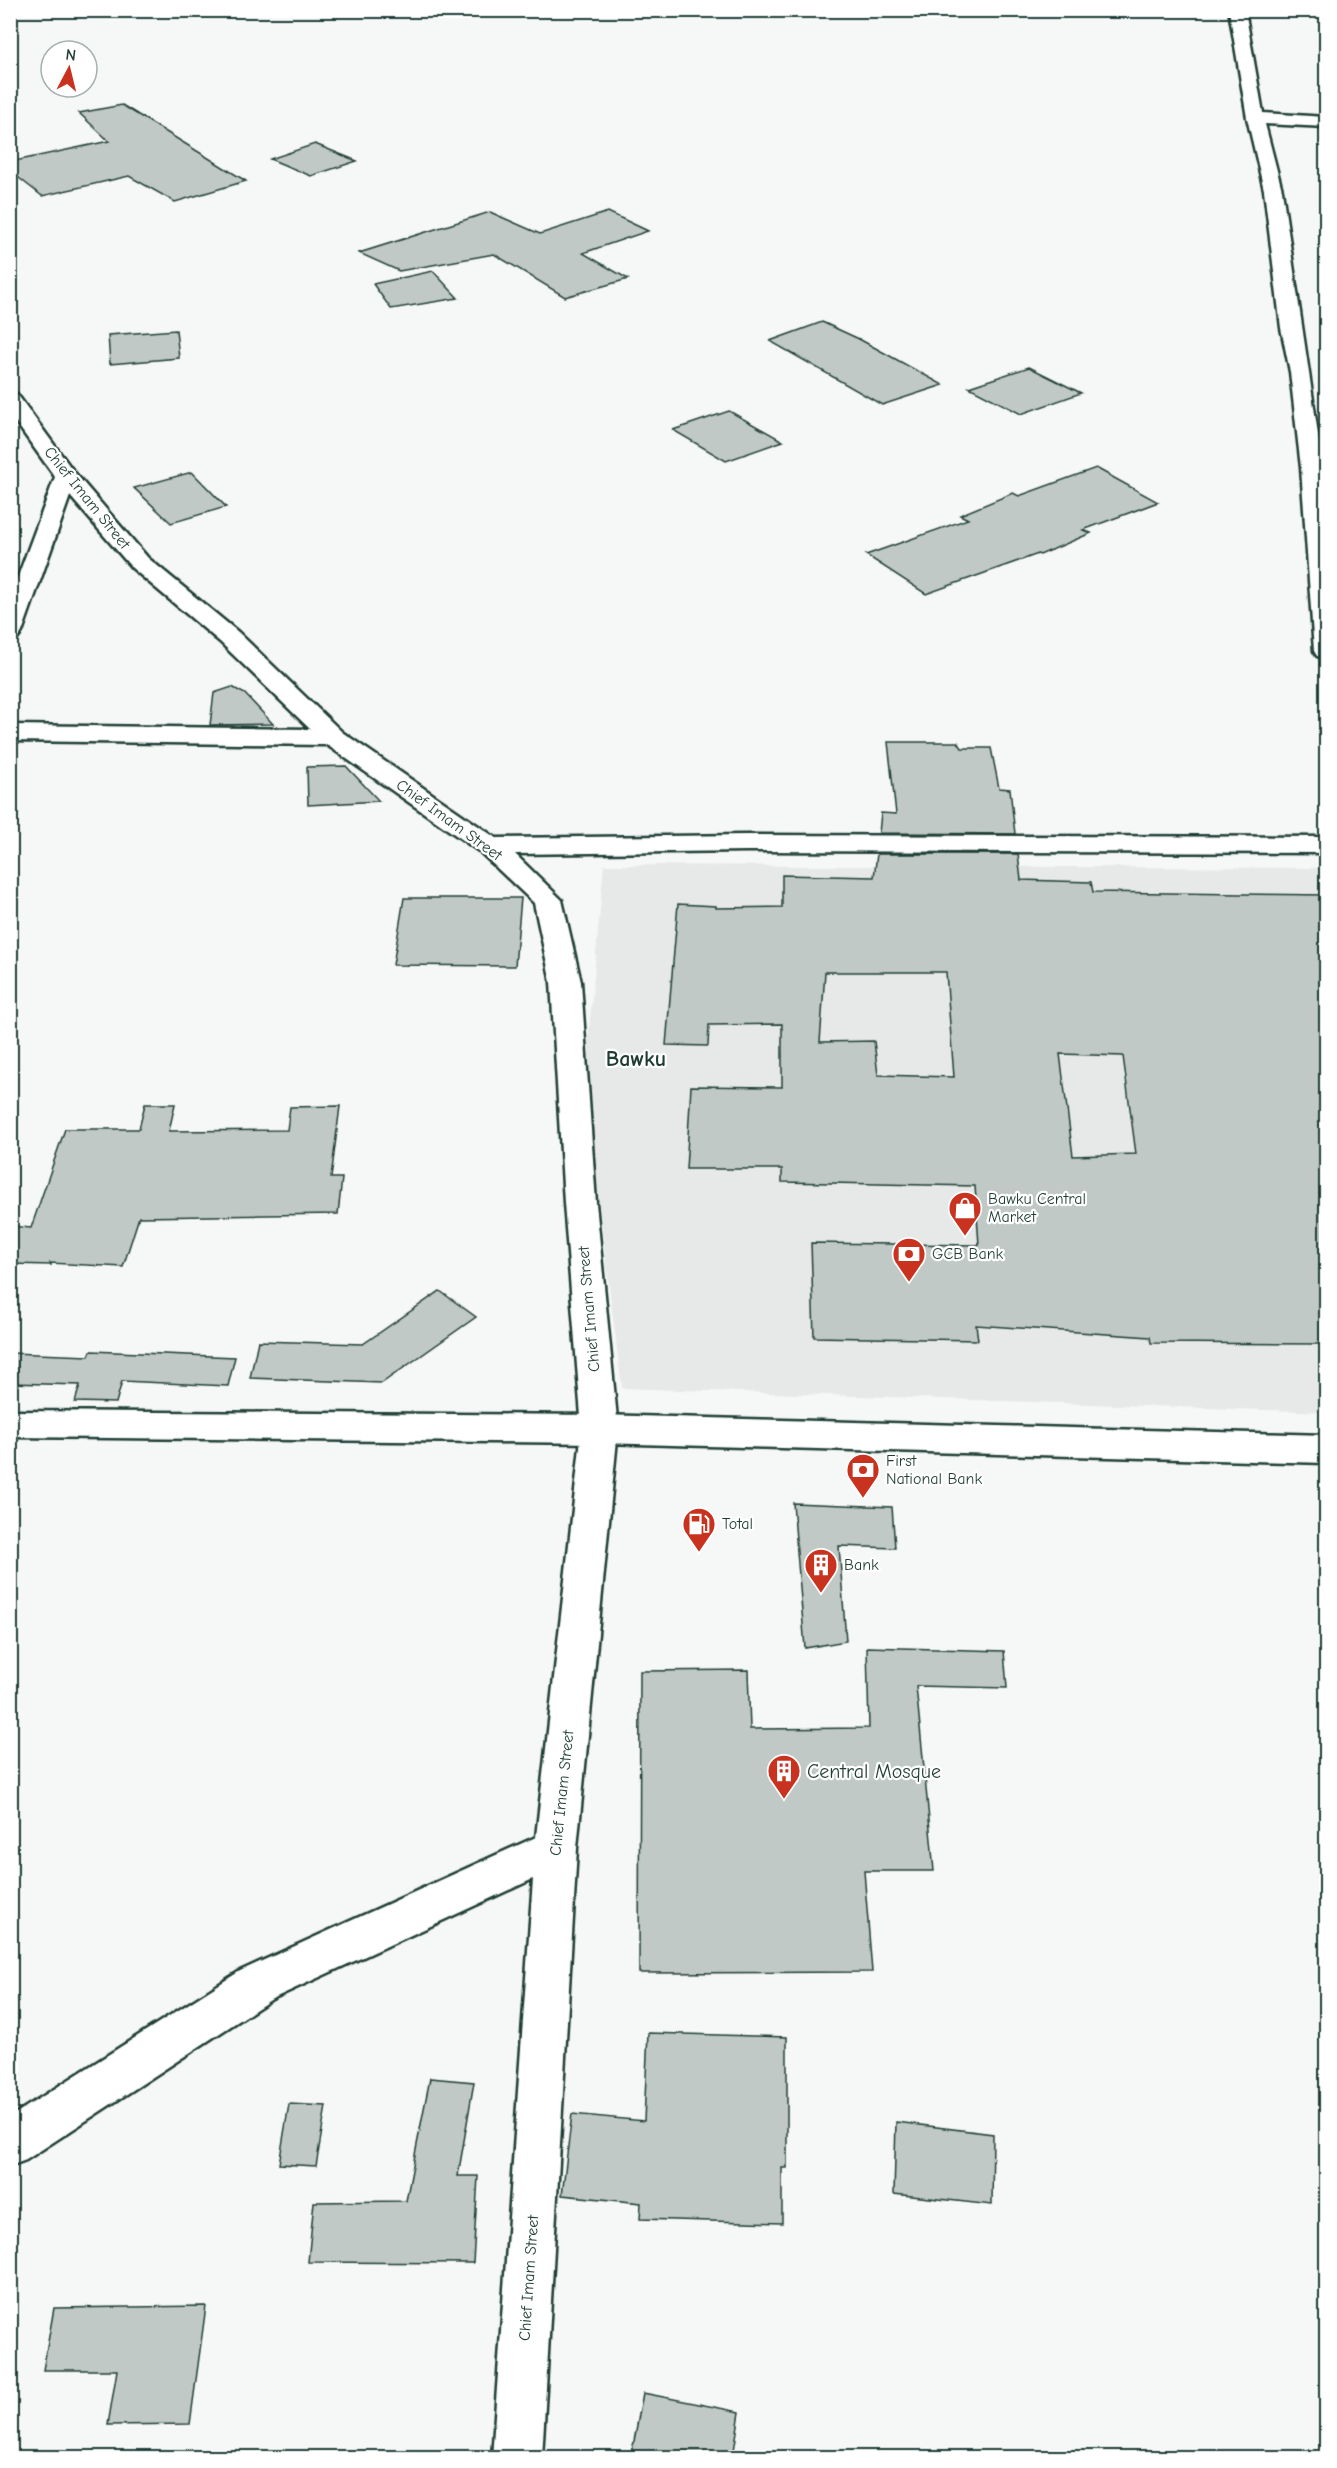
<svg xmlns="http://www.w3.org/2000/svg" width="1337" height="2468" font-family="'Comic Neue',sans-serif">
<rect width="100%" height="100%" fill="#f6f7f7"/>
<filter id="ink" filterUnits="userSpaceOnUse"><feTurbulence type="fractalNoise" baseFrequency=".0167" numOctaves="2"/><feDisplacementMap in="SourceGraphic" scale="12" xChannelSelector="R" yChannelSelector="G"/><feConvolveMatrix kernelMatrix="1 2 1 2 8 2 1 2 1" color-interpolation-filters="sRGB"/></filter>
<g filter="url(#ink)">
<path fill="#e6e9e8" d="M604 865 1326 868V1412L622 1388 584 1087Z"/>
<g fill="#c0c9c6" stroke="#1f3d34" stroke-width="1.5" fill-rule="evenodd">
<path d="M122 105 246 181 175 202 129 176 42 196 10 171V162L109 141 79 113Z"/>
<path d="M315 144 357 161 311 176 270 159Z"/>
<path d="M490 212 540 234 608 212 648 231 583 253 628 279 565 297 494 254 399 271 359 253Z"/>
<path d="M433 271 458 298 391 309 373 284Z"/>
<path d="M822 322 859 339 943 385 882 405 770 341Z"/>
<path d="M176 330 179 358 110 364 108 335Z"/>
<path d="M1029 367 1081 393 1021 414 969 387Z"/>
<path d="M729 411 783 441 726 461 673 430Z"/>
<path d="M1096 468 1158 502 1083 530 1091 533 1040 555 1038 554 926 594 866 555 968 519 960 515 1013 493 1019 496Z"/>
<path d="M192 472 226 507 171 523 134 488Z"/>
<path d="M232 687 245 694 273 724 210 725 214 693Z"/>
<path d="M888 742H958L962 748H991L999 788 1010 789 1015 834 879 833 881 813 896 814Z"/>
<path d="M346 766 379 801 308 805 307 767Z"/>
<path d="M877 854H1018L1021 880 1091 882 1093 892 1326 895V1344L1151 1343 1150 1337 976 1325 978 1340 814 1337 811 1243 979 1245 975 1186 782 1182V1169H686L691 1086 782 1087V1024L709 1025 708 1046 666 1045 678 904 716 906V908L782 907V875L874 877ZM825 972H946L954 1077 878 1075 874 1041 820 1042ZM1060 1054 1123 1056 1136 1154 1073 1156Z"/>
<path d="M404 898H521L515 966 393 965Z"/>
<path d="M145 1104H175L169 1131 287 1130 290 1107 340 1106 331 1178H342L338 1214 139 1217 123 1267 50 1263 51 1265 10 1264V1226L31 1228 65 1129H139Z"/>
<path d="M440 1291 476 1317 382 1383 250 1378 258 1341 363 1344Z"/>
<path d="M91 1351 235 1357 228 1386 122 1381 116 1403 75 1402 80 1385 10 1383V1353L89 1356Z"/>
<path d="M793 1503 892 1507 895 1548 839 1546 846 1641 805 1648Z"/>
<path d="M867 1647 1004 1651 1007 1688 916 1686 934 1871H864L872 1972 639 1973 640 1671 748 1670 750 1729 869 1728Z"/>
<path d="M648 2033 787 2037V2168H782V2223L640 2219 641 2203 562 2195 572 2114 644 2121Z"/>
<path d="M430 2078 474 2082 458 2176H478L473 2263 308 2262 314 2202 406 2201Z"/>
<path d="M289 2104 326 2106 316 2166 279 2164Z"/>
<path d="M896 2122 993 2134 992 2205 894 2194Z"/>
<path d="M206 2306 190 2424 108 2425 117 2370H43L54 2308Z"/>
<path d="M643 2393 740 2412 733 2457H631Z"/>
</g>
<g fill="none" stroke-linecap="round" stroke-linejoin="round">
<g stroke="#1f3d34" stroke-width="5">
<g id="minor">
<path d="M1229 10H1245L1263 113 1326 117V127L1265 124 1282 190 1323 468 1326 510V658L1317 656 1314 651 1301 468 1290 372 1281 328 1264 190 1247 118Z"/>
<path d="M10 392 17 394 74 472 148 558 238 632 342 732 496 838 747 835 1326 837V853L747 851 515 854 562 900 581 982 596 1203 618 1429 577 1848 542 2458H492L533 1879 272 1999 26 2160 10 2166V2117L240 1971 536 1837 582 1429 564 1203 551 982 534 903 480 852 327 745 10 741V725L310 729 220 642 132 568 70 496 22 632 19 637 10 639V598L55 477 10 414Z"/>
</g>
</g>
<g stroke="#1f3d34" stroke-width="5">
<path id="highway" d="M10 1411 600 1415 1326 1435V1463L600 1443 10 1437Z"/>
</g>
<use href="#minor" fill="#fff" fill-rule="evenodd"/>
<use href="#highway" fill="#fff" fill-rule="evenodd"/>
</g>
</g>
<defs>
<g id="shop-pin" transform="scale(1.725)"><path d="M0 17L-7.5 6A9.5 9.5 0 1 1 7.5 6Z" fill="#c8321e" stroke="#fff"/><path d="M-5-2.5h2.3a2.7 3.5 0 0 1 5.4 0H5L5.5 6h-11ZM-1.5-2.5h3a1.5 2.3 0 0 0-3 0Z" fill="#fff"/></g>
<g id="bank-pin" transform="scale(1.725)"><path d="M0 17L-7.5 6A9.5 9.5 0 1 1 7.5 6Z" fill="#c8321e" stroke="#fff"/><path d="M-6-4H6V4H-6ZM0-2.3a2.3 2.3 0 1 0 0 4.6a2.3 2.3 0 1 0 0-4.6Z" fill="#fff"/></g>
<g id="fuel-pin" transform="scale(1.725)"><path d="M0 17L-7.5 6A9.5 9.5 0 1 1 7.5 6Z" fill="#c8321e" stroke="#fff"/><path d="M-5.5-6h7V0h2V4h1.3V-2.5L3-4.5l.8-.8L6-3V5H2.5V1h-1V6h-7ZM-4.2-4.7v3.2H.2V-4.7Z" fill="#fff"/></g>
<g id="building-pin" transform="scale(1.725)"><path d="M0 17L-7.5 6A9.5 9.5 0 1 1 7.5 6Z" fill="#c8321e" stroke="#fff"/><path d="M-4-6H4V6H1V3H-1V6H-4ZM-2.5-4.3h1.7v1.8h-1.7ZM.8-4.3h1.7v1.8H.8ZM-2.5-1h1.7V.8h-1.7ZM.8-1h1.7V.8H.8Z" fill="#fff"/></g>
</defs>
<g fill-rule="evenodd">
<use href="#shop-pin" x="965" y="1208"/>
<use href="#bank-pin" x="909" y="1254"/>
<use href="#bank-pin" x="863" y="1470"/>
<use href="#fuel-pin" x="699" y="1524"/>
<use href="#building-pin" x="821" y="1565"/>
<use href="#building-pin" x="784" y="1771"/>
</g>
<g text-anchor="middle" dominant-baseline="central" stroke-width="4.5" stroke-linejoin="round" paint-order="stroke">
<g font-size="16" fill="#1f3d34" stroke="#fff">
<text transform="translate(87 498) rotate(51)">Chief Imam Street</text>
<text transform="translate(449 820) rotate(36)">Chief Imam Street</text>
<text transform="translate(589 1309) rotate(-95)">Chief Imam Street</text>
<text transform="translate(562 1793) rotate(-84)">Chief Imam Street</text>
<text transform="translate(529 2278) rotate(-86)">Chief Imam Street</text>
</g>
<g font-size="16" fill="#1f3d34" stroke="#fff" text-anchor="start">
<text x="988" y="1199">Bawku Central<tspan x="988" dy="18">Market</tspan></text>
<text x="932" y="1254">GCB Bank</text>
<text x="886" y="1461">First<tspan x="886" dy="18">National Bank</tspan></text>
<text x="722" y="1524">Total</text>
<text x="844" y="1565">Bank</text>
</g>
<g font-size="20" fill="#1f3d34" stroke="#fff" text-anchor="start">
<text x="807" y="1771">Central Mosque</text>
</g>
<g font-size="22" font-weight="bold" fill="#1f3d34" stroke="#fff">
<text x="636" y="1059">Bawku</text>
</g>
</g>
<rect width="1337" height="2468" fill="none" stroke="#fff" stroke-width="36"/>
<rect x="18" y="18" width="1301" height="2432" fill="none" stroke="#1f3d34" stroke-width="2" filter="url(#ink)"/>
<g transform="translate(69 69) rotate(7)"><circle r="28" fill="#ffffff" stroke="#a5b1ae" stroke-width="1.5"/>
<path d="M0-4.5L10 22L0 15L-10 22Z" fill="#c8321e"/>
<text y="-9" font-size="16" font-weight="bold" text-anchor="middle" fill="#1f3d34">N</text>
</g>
</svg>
